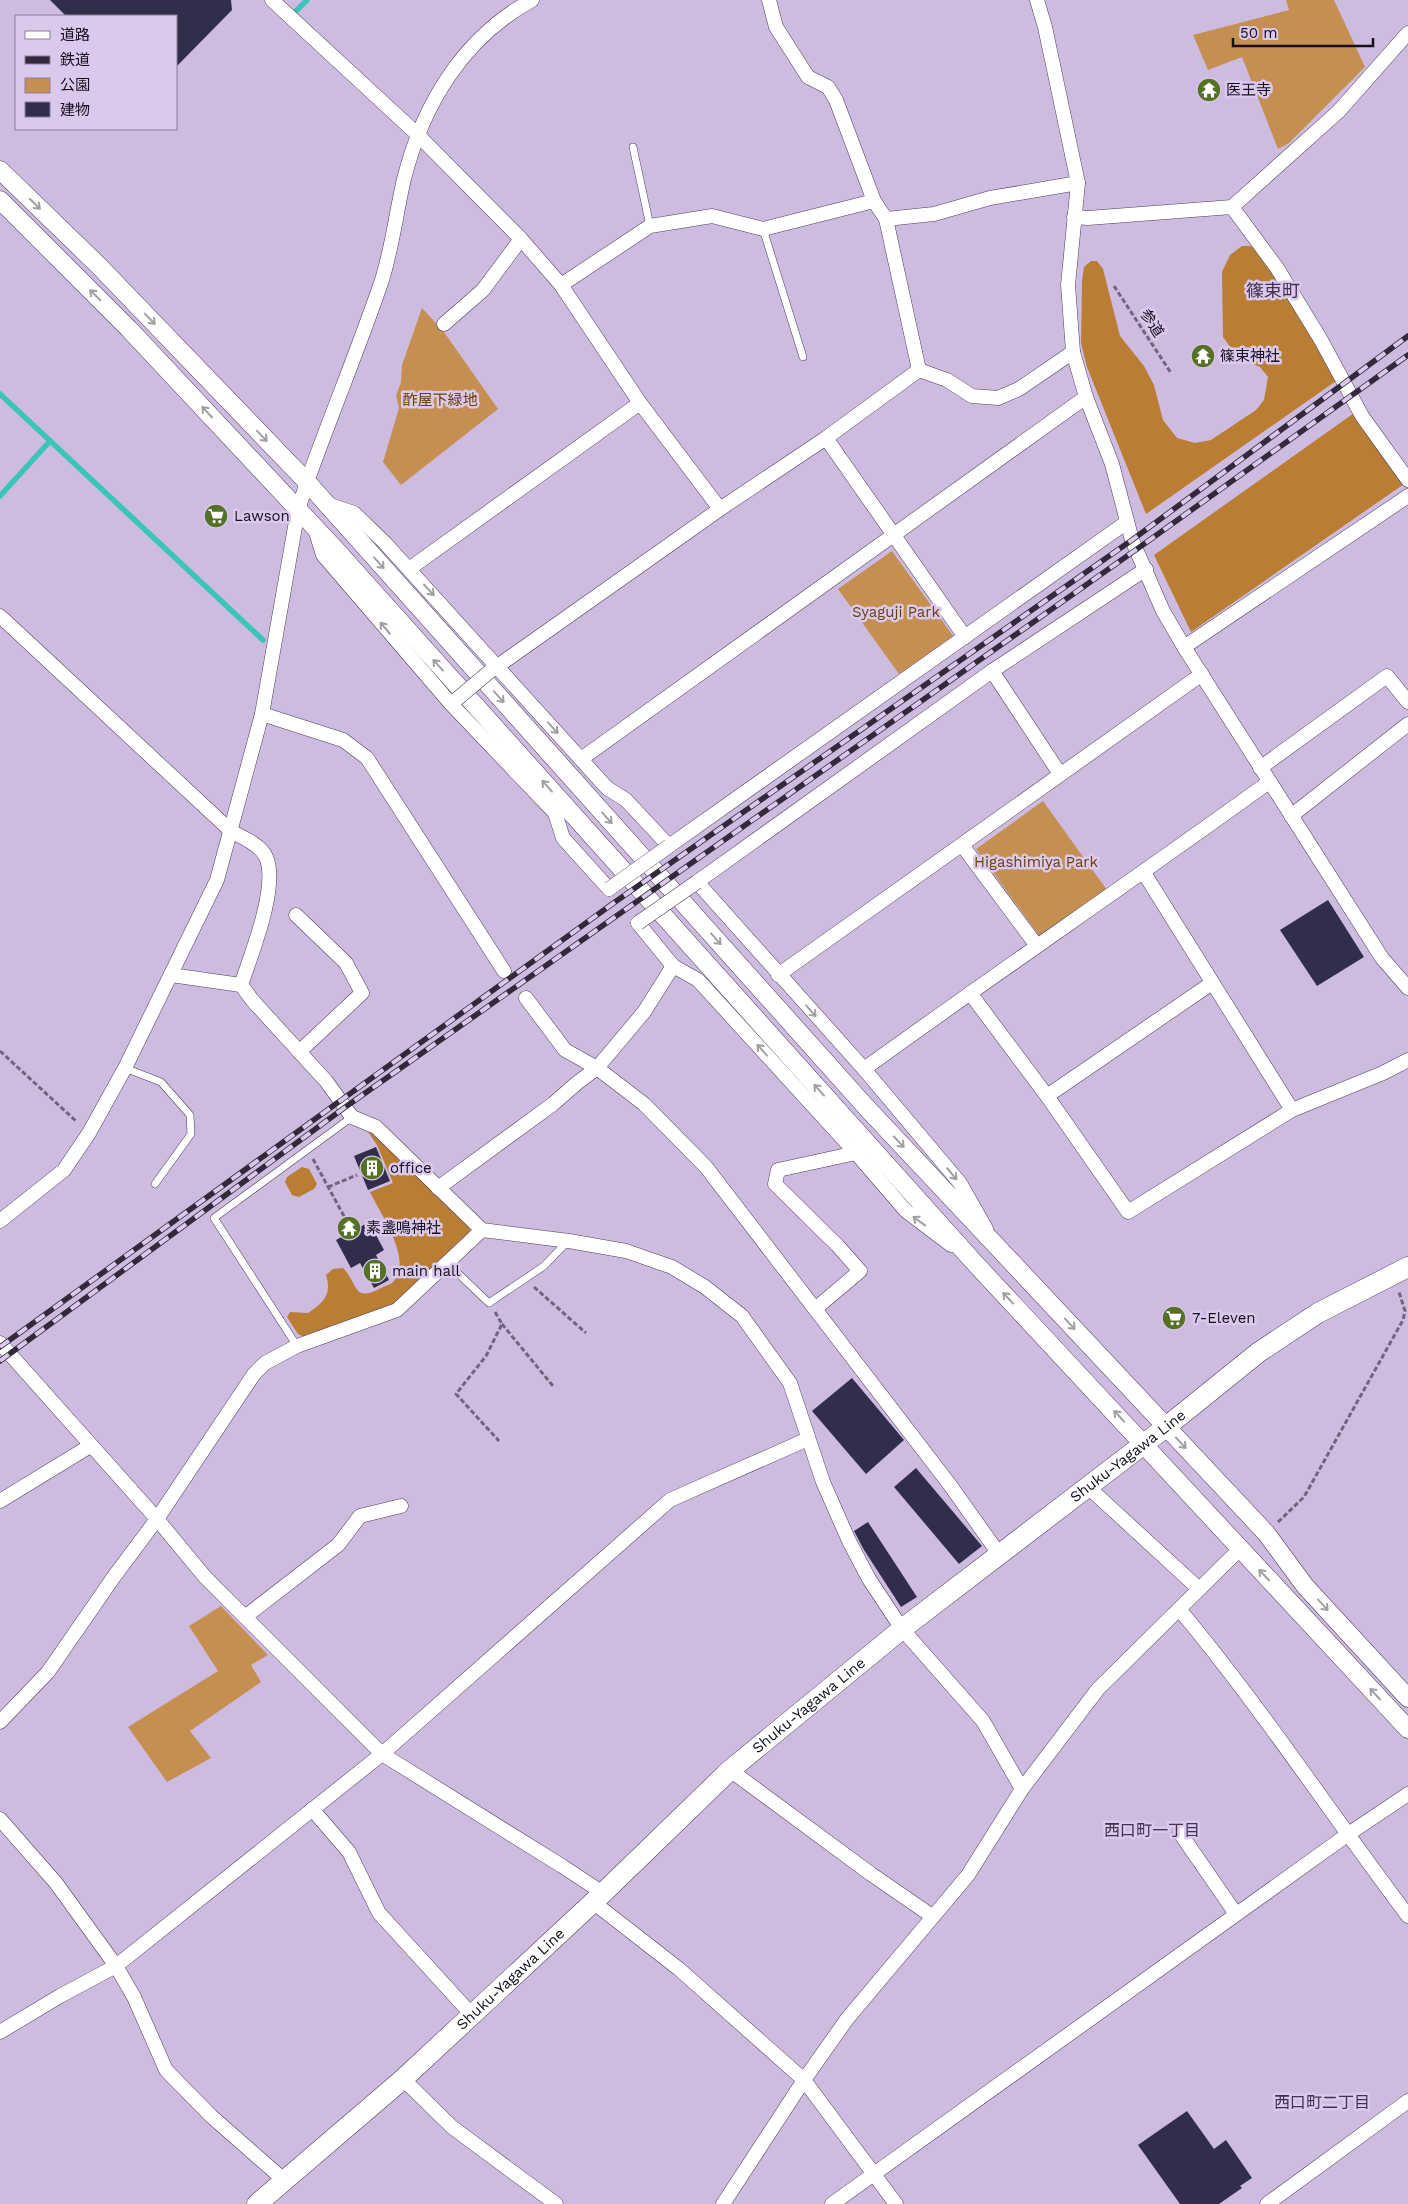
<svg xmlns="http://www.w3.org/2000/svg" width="1408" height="2204" font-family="'Work Sans','Noto Sans JP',sans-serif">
<rect width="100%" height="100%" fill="#cebce0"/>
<g fill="#c68f52">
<path d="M1286 0H1334L1365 67 1289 143 1278 149 1242 57 1208 70 1193 35 1289 10Z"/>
<path d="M422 308 444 332 498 409 401 485 383 462 399 408 396 396 401 382 402 365Z"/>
<path d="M892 551 953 636 899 674 838 589Z"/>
<path d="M1043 801 1107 890 1040 937 976 849Z"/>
<path d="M221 1606 268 1655 251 1665 261 1682 190 1731 211 1758 167 1782 128 1727 218 1671 189 1626Z"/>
</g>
<g fill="#ba7d34">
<path d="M1242 246H1251L1271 268 1336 381 1146 514 1087 367 1081 343 1082 281 1084 267 1091 261H1097L1103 269 1120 336 1144 366 1154 385 1163 420 1177 438 1195 443 1211 440 1256 410 1264 400 1268 377 1260 367 1238 358 1223 337 1222 272 1230 255Z"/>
<path d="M1354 413 1404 484 1191 632 1154 555Z"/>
<path d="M362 1123 469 1226 470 1231 391 1306 304 1337 298 1334 287 1317 290 1312 308 1313C324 1302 332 1295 326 1275L333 1269 343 1268C359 1284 352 1304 383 1287 386 1286 391 1284 393 1282 414 1261 380 1213 370 1192L393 1183 377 1145Z"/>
<path d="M302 1167 309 1169 317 1184 314 1189 299 1197 292 1195 285 1182 287 1177Z"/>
</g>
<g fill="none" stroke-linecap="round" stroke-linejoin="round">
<g stroke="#3bc4ba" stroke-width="5.5">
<path d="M296 11 307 0"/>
<path d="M0 394 263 640"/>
<path d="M0 496 50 441"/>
</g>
</g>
<g fill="#302e4b">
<path d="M50 0H231L232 10 176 67V16H66Z"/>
<path d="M1328 900 1364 957 1317 986 1280 930Z"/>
<path d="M376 1147 390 1181 368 1190 354 1156Z"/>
<path d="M369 1222 384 1250 376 1255 389 1280 374 1288 360 1263 351 1268 336 1240Z"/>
<path d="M852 1378 904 1440 866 1474 812 1411Z"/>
<path d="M916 1468 982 1546 959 1564 894 1487Z"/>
<path d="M868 1522 917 1597 901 1607 864 1550 854 1531Z"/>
<path d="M1187 2111 1214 2149 1226 2140 1252 2178 1240 2186 1242 2188 1219 2204H1180L1138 2145Z"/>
</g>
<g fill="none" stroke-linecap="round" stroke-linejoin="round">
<g stroke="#4b3c59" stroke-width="8">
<g id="service">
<path d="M633 147 650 226"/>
<path d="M763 229 803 357"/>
<path d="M125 1068 161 1082 190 1115 191 1134 155 1184"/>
<path d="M446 1262 489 1303 544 1266 568 1241"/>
<path d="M297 1346 214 1218 352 1117"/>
</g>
</g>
<g stroke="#4b3c59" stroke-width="15">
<g id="minor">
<path d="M272 0 417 134 521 239 561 285 640 403 720 509"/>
<path d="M769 0 776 27 808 77 828 87 836 100 874 201 886 219 919 370"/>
<path d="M1037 0 1045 27 1078 183 1068 285 1073 352 1086 397 1112 464 1132 540 1163 611 1184 647 1382 958 1408 988"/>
<path d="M1232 207 1277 268 1321 340 1362 416 1408 480"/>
<path d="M1074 217 1088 218 1232 207 1339 111 1408 33"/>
<path d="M886 219 934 214 990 198 1078 183"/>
<path d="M561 285 650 226 712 216 763 229 874 201"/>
<path d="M444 324 483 290 521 239"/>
<path d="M919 370 947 380 972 396 998 398 1019 389 1073 352"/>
<path d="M826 438 965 637"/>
<path d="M327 504 354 513 385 543 607 788 626 800 669 846 1127 522"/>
<path d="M315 529 323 555 451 704 555 813 563 838 609 889"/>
<path d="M409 569 640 403"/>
<path d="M0 616 232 832C242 837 261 845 266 857 279 886 251 955 241 985L253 1001 326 1081 352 1117 376 1127 482 1230 569 1241 626 1251 672 1267 705 1287 742 1316 790 1383 823 1482 849 1541 869 1579 902 1629 983 1721 1022 1789"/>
<path d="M1184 647 1408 496"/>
<path d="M492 670 720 509 826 438 919 370"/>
<path d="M262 714 343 740 367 758 504 971"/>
<path d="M581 759 1086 397"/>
<path d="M1260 768 1387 676 1408 702"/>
<path d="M1060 774 992 671 1146 569"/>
<path d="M1291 816 1408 724"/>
<path d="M962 845 1037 946"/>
<path d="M296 915 346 963 362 993 299 1052"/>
<path d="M638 923 673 966 698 980 856 1153 906 1211 951 1245"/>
<path d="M171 975 241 985"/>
<path d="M778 975 1202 674"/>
<path d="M970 993 1047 1096 1128 1212 1292 1110 1144 873"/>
<path d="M526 998 565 1050 597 1068 644 1104 706 1167 950 1485 999 1554"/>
<path d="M864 1069C998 972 1135 879 1269 782"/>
<path d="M1047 1096 1212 983"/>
<path d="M1292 1110 1383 1073 1408 1060"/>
<path d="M438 1188 553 1104 577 1083 597 1068 644 1012 673 966"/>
<path d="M0 1221 64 1170 89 1133 125 1068 217 880 262 714 298 510 307 482C331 415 358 350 381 283 392 250 396 213 404 179 423 104 463 38 532 0"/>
<path d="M986 1229 960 1183 864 1069 697 882 992 671"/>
<path d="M815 1309 860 1271 838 1246 775 1184 778 1170 856 1153"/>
<path d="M0 1343 157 1519 205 1577 382 1754 562 1866 603 1893"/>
<path d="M1088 1487 1198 1588"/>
<path d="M0 1501 90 1446"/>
<path d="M1179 1609 1240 1549"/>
<path d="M246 1616 338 1545 360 1516 401 1506"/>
<path d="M0 1722 48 1672 113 1578 157 1519 254 1374 265 1363 297 1346 397 1310 482 1230"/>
<path d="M730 1770 871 1874 932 1916"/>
<path d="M312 1809 349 1852 379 1913 472 2015"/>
<path d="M0 1819 56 1883 116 1966 134 1997 166 2070 211 2116 284 2180"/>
<path d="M1180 1833 1236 1914"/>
<path d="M593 1902 679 1969 804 2080 896 2204"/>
<path d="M0 2032 60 1996 116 1966 382 1754 670 1500 808 1439"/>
<path d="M403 2079 452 2127 556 2204"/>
<path d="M723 2204 804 2080 847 2019 968 1875 1022 1789 1098 1689 1179 1609C1261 1707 1331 1814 1408 1916"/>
<path d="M832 2204 1347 1835 1408 1794"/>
<path d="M1267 2204 1408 2101"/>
</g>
</g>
<g stroke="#4b3c59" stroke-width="19">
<g id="tertiary">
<path d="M0 170 99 266 307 482 866 1107 1266 1533 1305 1586 1408 1698"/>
<path d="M0 200 129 329 336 550 972 1260 1408 1729"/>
</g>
</g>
<g stroke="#4b3c59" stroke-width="21">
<g id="secondary">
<path id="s1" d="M257 2204 403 2079 603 1893 730 1770 902 1629 1166 1427 1259 1352 1318 1313 1408 1267"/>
</g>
</g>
<g stroke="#71647d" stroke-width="3" stroke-dasharray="5 2.5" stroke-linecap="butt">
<path d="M1114 286 1171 373"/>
<path d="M0 1051 77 1122"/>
<path d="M313 1159 352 1231"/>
<path d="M328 1187 357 1175"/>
<path d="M534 1287 586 1333"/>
<path d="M495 1312 502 1324 486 1356 456 1394 499 1441"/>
<path d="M502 1324 553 1386"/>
<path d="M1278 1522 1304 1497 1403 1320 1405 1311 1399 1292"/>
</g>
<use href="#service" stroke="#fff" stroke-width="7"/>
<use href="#minor" stroke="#fff" stroke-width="14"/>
<use href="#tertiary" stroke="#fff" stroke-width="18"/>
<use href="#secondary" stroke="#fff" stroke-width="20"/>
<g stroke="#32293a" stroke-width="5.5">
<g id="rail">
<path d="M0 1347 615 902 1132 540 1408 336"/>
<path d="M0 1361 344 1108 1137 549 1408 355"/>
</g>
</g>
<use href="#rail" stroke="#dbc9ed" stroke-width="4" stroke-dasharray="11" stroke-linecap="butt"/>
<g stroke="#4b3c59" stroke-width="15" stroke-linecap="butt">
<g id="minor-bridge">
<path d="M457 699 489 672"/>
<path d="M609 889 669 846"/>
<path d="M638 923 697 882"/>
</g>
</g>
<use href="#minor-bridge" stroke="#fff" stroke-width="14"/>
</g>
<defs><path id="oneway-shaft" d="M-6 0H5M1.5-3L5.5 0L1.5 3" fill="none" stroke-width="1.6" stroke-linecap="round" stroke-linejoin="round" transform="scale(1.25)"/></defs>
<g stroke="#a19fa4">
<use href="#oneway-shaft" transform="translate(35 204) rotate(44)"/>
<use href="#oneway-shaft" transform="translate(95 295) rotate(-135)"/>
<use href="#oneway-shaft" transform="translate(150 319) rotate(46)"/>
<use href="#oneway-shaft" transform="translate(207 412) rotate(-133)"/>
<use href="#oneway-shaft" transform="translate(262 436) rotate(46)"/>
<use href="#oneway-shaft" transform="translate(379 563) rotate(48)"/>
<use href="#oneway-shaft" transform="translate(429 590) rotate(47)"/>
<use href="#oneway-shaft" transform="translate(385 628) rotate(-130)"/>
<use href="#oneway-shaft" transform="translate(438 665) rotate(-132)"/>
<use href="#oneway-shaft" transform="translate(499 697) rotate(48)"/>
<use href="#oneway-shaft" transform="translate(553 728) rotate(48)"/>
<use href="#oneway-shaft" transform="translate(547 786) rotate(-132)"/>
<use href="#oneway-shaft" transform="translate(607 818) rotate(48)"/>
<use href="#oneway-shaft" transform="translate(716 939) rotate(48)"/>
<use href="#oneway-shaft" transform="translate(811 1011) rotate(48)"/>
<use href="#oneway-shaft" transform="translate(762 1050) rotate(-132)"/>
<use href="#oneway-shaft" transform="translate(819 1090) rotate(-132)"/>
<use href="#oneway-shaft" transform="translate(899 1142) rotate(47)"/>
<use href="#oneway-shaft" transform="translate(952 1174) rotate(50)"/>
<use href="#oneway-shaft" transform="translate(919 1221) rotate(-144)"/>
<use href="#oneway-shaft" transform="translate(1008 1298) rotate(-133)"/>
<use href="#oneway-shaft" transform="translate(1070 1324) rotate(47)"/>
<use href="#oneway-shaft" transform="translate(1119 1416) rotate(-133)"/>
<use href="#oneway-shaft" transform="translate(1181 1443) rotate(47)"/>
<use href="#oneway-shaft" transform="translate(1264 1575) rotate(-133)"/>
<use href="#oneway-shaft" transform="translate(1323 1605) rotate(48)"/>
<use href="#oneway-shaft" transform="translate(1375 1694) rotate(-133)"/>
</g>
<defs>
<g id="temple-disc" transform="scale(1.25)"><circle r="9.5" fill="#557125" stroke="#dbc9ed"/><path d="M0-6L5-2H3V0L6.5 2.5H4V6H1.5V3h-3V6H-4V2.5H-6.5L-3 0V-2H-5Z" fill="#fff"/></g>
<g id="supermarket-disc" transform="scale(1.25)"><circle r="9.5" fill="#557125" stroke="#dbc9ed"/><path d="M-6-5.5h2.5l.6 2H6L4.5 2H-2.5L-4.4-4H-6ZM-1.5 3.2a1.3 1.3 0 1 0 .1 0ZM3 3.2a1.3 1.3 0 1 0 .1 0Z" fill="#fff"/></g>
<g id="building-disc" transform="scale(1.25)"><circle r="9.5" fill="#557125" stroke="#dbc9ed"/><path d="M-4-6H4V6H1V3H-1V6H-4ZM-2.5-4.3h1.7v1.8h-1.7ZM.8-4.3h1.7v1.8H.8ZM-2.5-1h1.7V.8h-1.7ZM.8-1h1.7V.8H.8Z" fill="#fff"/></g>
</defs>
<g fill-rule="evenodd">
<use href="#temple-disc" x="1209" y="90"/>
<use href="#temple-disc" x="1203" y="356"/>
<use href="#supermarket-disc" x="216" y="516"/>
<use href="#building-disc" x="372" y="1168"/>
<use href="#temple-disc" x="349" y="1228"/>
<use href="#building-disc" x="375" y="1271"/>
<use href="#supermarket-disc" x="1174" y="1318"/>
</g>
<g text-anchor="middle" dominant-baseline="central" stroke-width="5" stroke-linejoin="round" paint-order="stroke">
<g font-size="15" fill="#150e1b" stroke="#dbc9ed" text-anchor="start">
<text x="1226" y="90">医王寺</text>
<text x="1220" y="356">篠束神社</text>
<text x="234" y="516">Lawson</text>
<text x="390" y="1168">office</text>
<text x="366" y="1228">素盞鳴神社</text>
<text x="392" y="1271">main hall</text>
<text x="1192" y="1318">7-Eleven</text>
</g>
<g font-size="15" fill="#150e1b" stroke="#dbc9ed">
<text transform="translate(1152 323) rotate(57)">参道</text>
<text stroke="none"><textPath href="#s1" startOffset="1149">Shuku-Yagawa Line</textPath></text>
<text stroke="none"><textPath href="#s1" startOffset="744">Shuku-Yagawa Line</textPath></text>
<text stroke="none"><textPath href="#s1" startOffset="339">Shuku-Yagawa Line</textPath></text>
</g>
<g font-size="15" fill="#6b4108" stroke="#dbc9ed">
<text x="440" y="400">酢屋下緑地</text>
<text x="896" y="612">Syaguji Park</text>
<text x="1036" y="862">Higashimiya Park</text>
</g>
<g font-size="16" fill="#41324f" stroke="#dbc9ed">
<text x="1152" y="1830">西口町一丁目</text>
<text x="1322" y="2102">西口町二丁目</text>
</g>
<g font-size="18" fill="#41324f" stroke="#dbc9ed">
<text x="1273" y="290">篠束町</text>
</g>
</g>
<rect x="15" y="15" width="162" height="115" fill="#dbc9ed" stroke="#8c7e99"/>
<rect x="25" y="31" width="25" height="8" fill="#ffffff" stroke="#8c7e99"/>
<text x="60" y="40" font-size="15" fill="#150e1b">道路</text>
<rect x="25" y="56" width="25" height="8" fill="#32293a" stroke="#8c7e99"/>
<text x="60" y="65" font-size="15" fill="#150e1b">鉄道</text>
<rect x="25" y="78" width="25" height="15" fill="#c68f52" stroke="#8c7e99"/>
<text x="60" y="90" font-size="15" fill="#150e1b">公園</text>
<rect x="25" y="102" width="25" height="15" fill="#302e4b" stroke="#8c7e99"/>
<text x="60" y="115" font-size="15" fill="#150e1b">建物</text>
<path d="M1233 38v8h140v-8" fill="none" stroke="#150e1b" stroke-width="2.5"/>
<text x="1240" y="38" font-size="15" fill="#150e1b" stroke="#dbc9ed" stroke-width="4" paint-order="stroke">50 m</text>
</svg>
